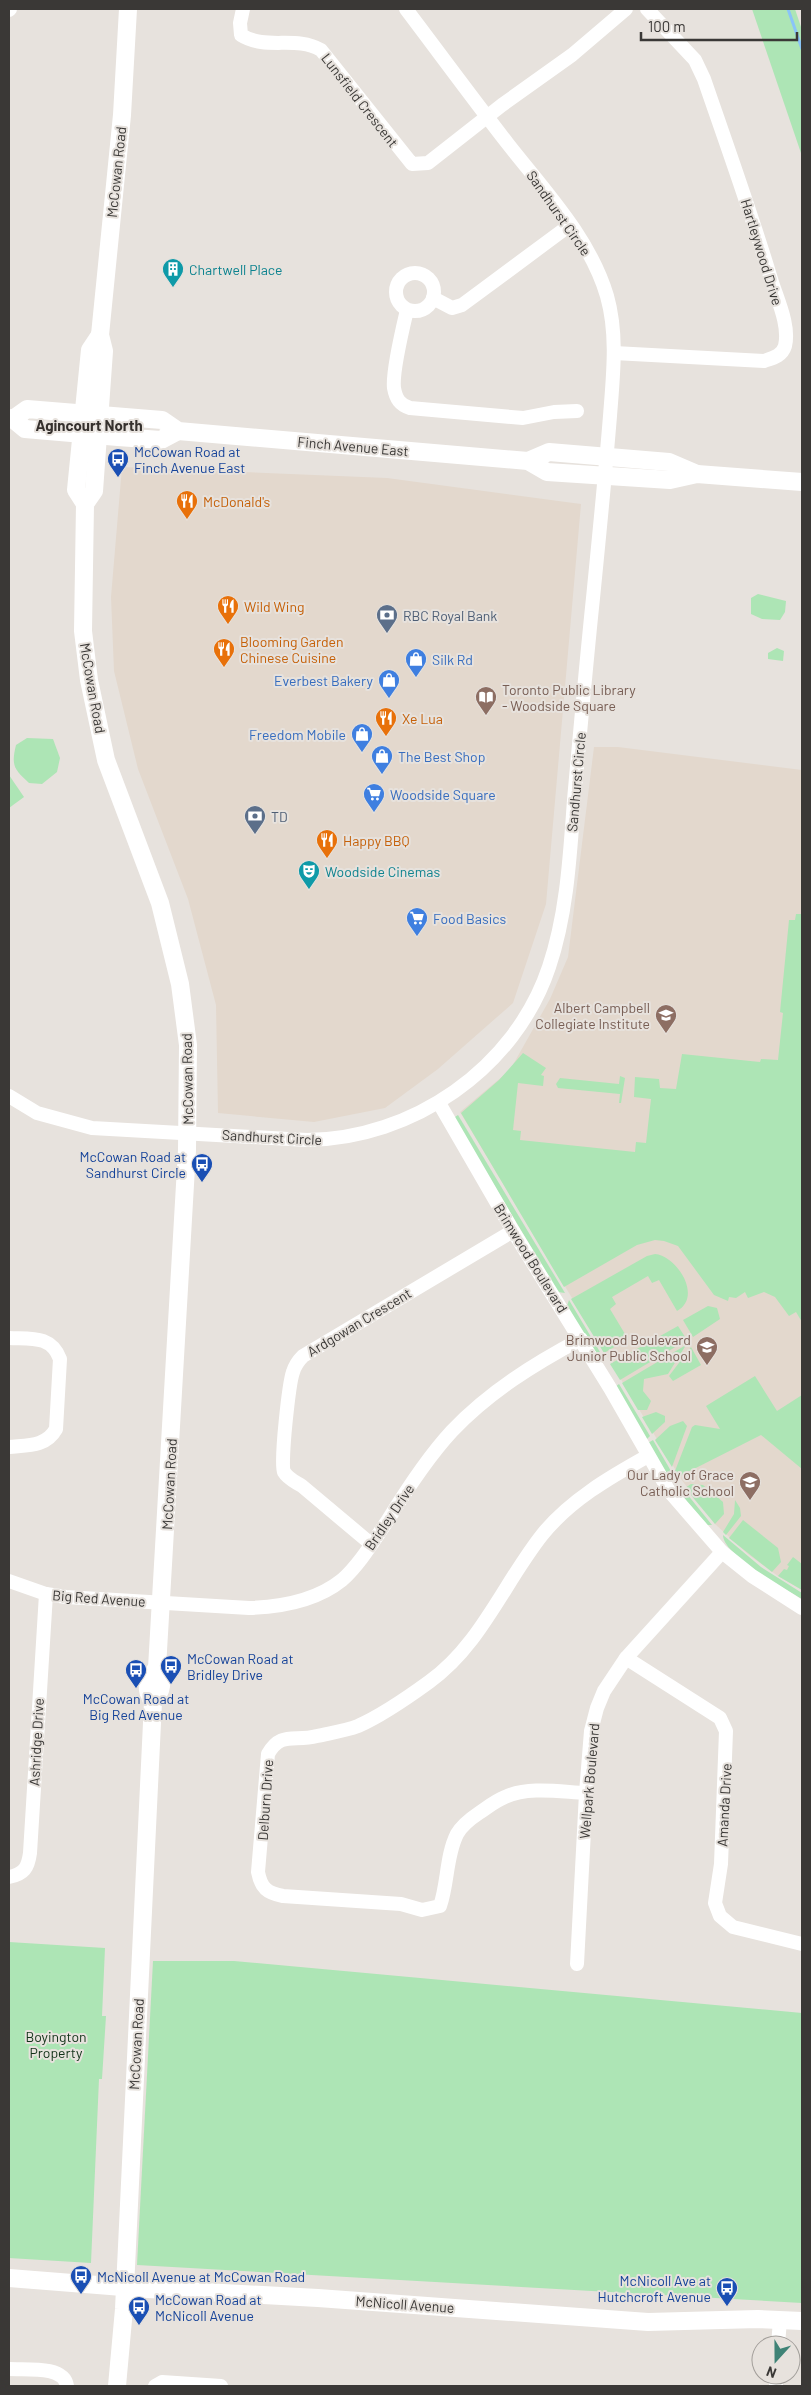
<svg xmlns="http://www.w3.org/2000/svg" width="811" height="2395" font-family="Barlow,sans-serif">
<rect width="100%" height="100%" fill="#e7e2dd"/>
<g fill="#e3d8cd">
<path d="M122 467 387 478 581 504 546 904 513 1003 438 1069 385 1108 314 1122 218 1113 216 1005 188 899 138 769 114 671 111 597Z"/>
<path d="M594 747H618L802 770V1590L778 1576 749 1555 715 1524 681 1479 460 1112 510 1070 550 999 568 957Z"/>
</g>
<g fill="#ade5b5">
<path d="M752 9H795L802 30V156Z"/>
<path d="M758 594 786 601 785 612 780 620 762 619 751 614V598Z"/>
<path d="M777 648 784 651 783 661 768 659V653Z"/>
<path d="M27 738 53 739 60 758 57 772 42 784 29 783C14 769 11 766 16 745Z"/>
<path d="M9 775 24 797 9 808Z"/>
<path d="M796 914H802V1322L796 1312 789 1316 775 1297 764 1292 748 1298 745 1292 736 1298 729 1297 728 1301 714 1295 678 1246 664 1241 655 1240 637 1245 564 1287 461 1113 499 1080 523 1053 546 1068 541 1075 544 1076 543 1086 518 1083 513 1130 521 1131 520 1140 635 1152 636 1142 646 1143 651 1099 634 1097 635 1077 659 1079 660 1088 676 1089 682 1054 760 1062 761 1059 778 1060 783 1013 780 1012 789 920H795Z"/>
<path d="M620 1076 625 1078 621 1103H619L620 1094 558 1088 556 1084 560 1078 619 1084Z"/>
<path d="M458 1115 565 1293 558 1292 455 1120V1117Z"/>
<path d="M655 1254C677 1256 703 1297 677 1311L659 1280 652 1283 648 1276 612 1297 616 1304 610 1309 628 1339 604 1353 571 1299 647 1256Z"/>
<path d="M569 1300 600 1352 595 1353 567 1306Z"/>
<path d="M708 1306 717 1308 720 1319 693 1337 683 1320Z"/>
<path d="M678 1326 687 1340 620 1380 610 1364Z"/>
<path d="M686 1345 668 1374 644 1379 643 1391 651 1401 647 1410H638L622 1383Z"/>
<path d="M691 1347 701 1365 673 1381 669 1376Z"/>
<path d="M755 1376 777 1411 802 1395V1469L761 1435 678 1477 675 1471 692 1427 695 1425 720 1429 706 1406Z"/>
<path d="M619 1384 650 1436 646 1440 615 1387Z"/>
<path d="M656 1412 665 1416V1422L652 1434 642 1417Z"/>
<path d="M683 1421 687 1426 672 1467 655 1440 670 1426Z"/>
<path d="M653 1440 675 1478 667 1474 648 1443Z"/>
<path d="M691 1484 703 1485 723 1502 724 1514 715 1524 685 1488Z"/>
<path d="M683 1489 712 1525H707L682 1496Z"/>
<path d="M735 1500 740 1508 741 1516 726 1535 723 1532 734 1514Z"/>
<path d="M743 1520 778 1548 781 1562 772 1572 729 1538Z"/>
<path d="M723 1535 761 1567 802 1593V1599C785 1589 723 1555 723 1535Z"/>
<path d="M793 1557 802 1564V1590L778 1576 784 1569 787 1570 789 1566 787 1565Z"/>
<path d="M9 1942 105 1948 102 2016H106L102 2079H99L91 2263 9 2258Z"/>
<path d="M153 1961H234L802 2013V2303L137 2265Z"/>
</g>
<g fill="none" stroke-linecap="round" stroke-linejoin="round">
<path stroke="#8ac4f8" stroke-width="3" d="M788 9 802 49"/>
<g stroke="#fff" stroke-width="14">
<path d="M243 9 240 23 241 35C267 51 295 35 321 50L412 164 428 163 502 105 572 55 626 9"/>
<path d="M9 10 10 9"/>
<circle cx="415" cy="292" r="19"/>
<path d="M433 298 452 308 462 305 570 225"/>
<path d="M407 310C403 327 392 372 394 388 396 399 400 405 410 408L523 418 554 412 577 411"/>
<path d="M614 353 764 361C773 358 782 356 785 346 790 325 777 299 771 279 751 212 727 146 704 79L695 60 647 9"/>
<path d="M9 1096 37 1113 92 1128 307 1140C412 1139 515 1069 549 967 567 914 570 855 574 800 580 733 586 665 593 598 599 538 605 477 610 416 613 376 618 335 607 296 590 238 544 190 508 144 473 99 440 54 406 9"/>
<path d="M439 1103 513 1231 610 1388 669 1491 722 1552 752 1576 802 1608"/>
<path d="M9 1338C31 1339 51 1335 60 1359L56 1429C46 1447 27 1445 9 1447"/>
<path d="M371 1544 302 1486C296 1482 288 1479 284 1472 280 1464 289 1383 293 1372 295 1365 298 1361 303 1356L513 1231"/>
<path d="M9 1581 46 1594 66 1597 249 1608C281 1607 316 1601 342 1580 360 1564 374 1540 388 1520 407 1489 427 1458 452 1431 489 1392 534 1364 581 1339"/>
<path d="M626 1658 720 1718 726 1731 721 1864 715 1903 720 1916 733 1927 802 1944"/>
<path d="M586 1793C561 1792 529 1786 505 1797 495 1801 488 1807 479 1813 470 1819 462 1825 457 1834 446 1856 448 1883 440 1906L422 1910 401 1904 283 1896C267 1893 261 1888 258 1872L268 1754C281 1731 294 1742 317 1736 330 1733 345 1731 358 1726 383 1715 407 1698 429 1682 480 1646 504 1583 542 1535 569 1501 610 1477 648 1456"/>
<path d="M9 1877C24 1874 28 1868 30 1853L46 1594"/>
<path d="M577 1964 586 1793 591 1731 597 1708 604 1691 626 1658 722 1552"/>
<path d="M778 2345 780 2320"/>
<path d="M9 2369C25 2370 64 2365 67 2386"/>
<path d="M155 2386 162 2382 221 2386"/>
<path d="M776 2386V2375"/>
</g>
<g stroke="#fff" stroke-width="18">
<path d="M100 335 90 350 76 490 85 504 83 631 89 680 106 760 160 903 180 984 188 1045 187 1150 157 1668C163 1683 163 1690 153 1702L124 2309 117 2386"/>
<path d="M9 418 13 419 25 429 118 437 161 440 178 431"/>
<path d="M13 419 27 409 162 420 178 431 528 461 547 472 670 480 697 474 802 482"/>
<path d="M528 461 549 452 669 462 697 474"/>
<path d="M85 504 94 491 104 351 100 335 122 115 128 9"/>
<path d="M153 1702C144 1689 147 1679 157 1668"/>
<path d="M9 2278 148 2289 318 2298 648 2322 758 2319 802 2321"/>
</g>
</g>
<defs>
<g id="building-pin" transform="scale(1.125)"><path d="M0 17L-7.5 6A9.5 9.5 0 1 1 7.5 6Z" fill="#0f9aa8" stroke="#e7e2dd"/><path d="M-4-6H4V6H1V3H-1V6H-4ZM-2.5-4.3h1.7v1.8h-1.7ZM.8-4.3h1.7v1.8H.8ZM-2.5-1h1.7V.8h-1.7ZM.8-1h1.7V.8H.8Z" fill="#fff"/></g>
<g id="bus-pin" transform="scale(1.125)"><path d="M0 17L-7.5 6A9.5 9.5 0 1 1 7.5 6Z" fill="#1a4fb4" stroke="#e7e2dd"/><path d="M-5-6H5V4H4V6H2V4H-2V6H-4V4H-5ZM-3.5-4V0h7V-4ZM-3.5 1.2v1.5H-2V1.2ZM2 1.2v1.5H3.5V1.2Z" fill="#fff"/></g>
<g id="restaurant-pin" transform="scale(1.125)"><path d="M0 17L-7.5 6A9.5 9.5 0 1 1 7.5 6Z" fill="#e8710a" stroke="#e7e2dd"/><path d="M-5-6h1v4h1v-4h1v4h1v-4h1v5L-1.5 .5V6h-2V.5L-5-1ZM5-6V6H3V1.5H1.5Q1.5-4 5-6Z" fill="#fff"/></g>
<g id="bank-pin" transform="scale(1.125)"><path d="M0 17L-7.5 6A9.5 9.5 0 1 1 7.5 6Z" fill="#5c6f8a" stroke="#e7e2dd"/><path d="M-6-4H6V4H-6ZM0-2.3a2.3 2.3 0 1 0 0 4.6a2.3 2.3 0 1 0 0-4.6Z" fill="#fff"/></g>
<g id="shop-pin" transform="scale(1.125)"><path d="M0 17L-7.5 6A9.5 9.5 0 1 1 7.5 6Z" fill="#3f7fe0" stroke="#e7e2dd"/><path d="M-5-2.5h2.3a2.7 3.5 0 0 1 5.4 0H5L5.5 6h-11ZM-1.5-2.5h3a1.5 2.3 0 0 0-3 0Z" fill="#fff"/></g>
<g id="library-pin" transform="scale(1.125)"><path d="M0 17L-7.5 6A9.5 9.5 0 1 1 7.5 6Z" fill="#8d6e63" stroke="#e7e2dd"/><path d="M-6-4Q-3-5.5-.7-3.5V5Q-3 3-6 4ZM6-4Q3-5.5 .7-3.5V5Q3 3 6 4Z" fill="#fff"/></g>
<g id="supermarket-pin" transform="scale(1.125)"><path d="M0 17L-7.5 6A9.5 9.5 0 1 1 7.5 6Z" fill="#3f7fe0" stroke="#e7e2dd"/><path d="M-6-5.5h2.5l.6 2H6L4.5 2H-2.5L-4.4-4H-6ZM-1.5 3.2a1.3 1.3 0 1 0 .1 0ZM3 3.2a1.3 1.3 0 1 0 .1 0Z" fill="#fff"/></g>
<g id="theatre-pin" transform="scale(1.125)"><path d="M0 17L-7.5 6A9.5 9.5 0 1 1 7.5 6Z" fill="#0f9aa8" stroke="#e7e2dd"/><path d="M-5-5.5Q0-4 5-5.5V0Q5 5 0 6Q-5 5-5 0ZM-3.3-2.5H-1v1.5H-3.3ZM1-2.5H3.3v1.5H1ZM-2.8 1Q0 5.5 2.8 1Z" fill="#fff"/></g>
<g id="school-pin" transform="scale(1.125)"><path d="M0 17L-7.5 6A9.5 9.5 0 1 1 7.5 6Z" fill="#8d6e63" stroke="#e7e2dd"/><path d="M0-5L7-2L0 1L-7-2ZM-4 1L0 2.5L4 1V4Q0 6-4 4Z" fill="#fff"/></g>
</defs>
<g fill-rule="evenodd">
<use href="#building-pin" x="173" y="269"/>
<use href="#bus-pin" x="118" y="459"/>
<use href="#restaurant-pin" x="187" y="501"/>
<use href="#restaurant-pin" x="228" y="606"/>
<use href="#bank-pin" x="387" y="615"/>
<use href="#restaurant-pin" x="224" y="649"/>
<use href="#shop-pin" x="416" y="659"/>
<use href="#shop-pin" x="389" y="680"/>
<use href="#library-pin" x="486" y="697"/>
<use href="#restaurant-pin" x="386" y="718"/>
<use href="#shop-pin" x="362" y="734"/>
<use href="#shop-pin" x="382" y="756"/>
<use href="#supermarket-pin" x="374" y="794"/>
<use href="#bank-pin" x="255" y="816"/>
<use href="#restaurant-pin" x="327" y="840"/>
<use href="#theatre-pin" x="309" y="871"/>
<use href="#supermarket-pin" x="417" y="918"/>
<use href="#school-pin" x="666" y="1015"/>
<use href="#bus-pin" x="202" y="1164"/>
<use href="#school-pin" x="707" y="1347"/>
<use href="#school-pin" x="750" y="1482"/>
<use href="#bus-pin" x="171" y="1666"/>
<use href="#bus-pin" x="136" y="1670"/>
<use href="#bus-pin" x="81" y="2276"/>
<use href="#bus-pin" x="727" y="2288"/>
<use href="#bus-pin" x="139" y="2307"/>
</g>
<g text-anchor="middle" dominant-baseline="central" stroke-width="4" stroke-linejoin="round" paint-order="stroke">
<g font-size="14" fill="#3a3836" stroke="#e7e2dd">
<text transform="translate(360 100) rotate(52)">Lunsfield Crescent</text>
<text transform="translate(116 172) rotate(-84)">McCowan Road</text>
<text transform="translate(559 213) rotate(55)">Sandhurst Circle</text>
<text transform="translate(762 252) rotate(73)">Hartleywood Drive</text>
<text transform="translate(353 446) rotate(5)">Finch Avenue East</text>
<text transform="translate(93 688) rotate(80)">McCowan Road</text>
<text transform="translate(576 782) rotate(-85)">Sandhurst Circle</text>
<text transform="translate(187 1079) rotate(-91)">McCowan Road</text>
<text transform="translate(272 1137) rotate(3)">Sandhurst Circle</text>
<text transform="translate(531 1258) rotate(58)">Brimwood Boulevard</text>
<text transform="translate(359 1322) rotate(-31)">Ardgowan Crescent</text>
<text transform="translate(169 1484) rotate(-87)">McCowan Road</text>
<text transform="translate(389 1517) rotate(-56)">Bridley Drive</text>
<text transform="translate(99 1598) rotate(4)">Big Red Avenue</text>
<text transform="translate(36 1742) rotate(-87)">Ashridge Drive</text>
<text transform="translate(589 1781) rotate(-85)">Wellpark Boulevard</text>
<text transform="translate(265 1800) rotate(-86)">Delburn Drive</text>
<text transform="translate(724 1805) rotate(-87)">Amanda Drive</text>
<text transform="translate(136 2044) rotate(-87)">McCowan Road</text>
<text transform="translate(405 2304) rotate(4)">McNicoll Avenue</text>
</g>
<g font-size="14" fill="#0d838f" stroke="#e7e2dd" text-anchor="start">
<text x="189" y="269">Chartwell Place</text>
<text x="325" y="871">Woodside Cinemas</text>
</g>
<g font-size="14" fill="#164399" stroke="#e7e2dd" text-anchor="start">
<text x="134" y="451">McCowan Road at<tspan x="134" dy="16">Finch Avenue East</tspan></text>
<text x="186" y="1156" text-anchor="end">McCowan Road at<tspan x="186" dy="16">Sandhurst Circle</tspan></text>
<text x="187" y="1658">McCowan Road at<tspan x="187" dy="16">Bridley Drive</tspan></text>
<text x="136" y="1698" text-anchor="middle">McCowan Road at<tspan x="136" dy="16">Big Red Avenue</tspan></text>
<text x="97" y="2276">McNicoll Avenue at McCowan Road</text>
<text x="711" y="2280" text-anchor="end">McNicoll Ave at<tspan x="711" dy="16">Hutchcroft Avenue</tspan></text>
<text x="155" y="2299">McCowan Road at<tspan x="155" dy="16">McNicoll Avenue</tspan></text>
</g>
<g font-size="14" fill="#c56008" stroke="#e7e2dd" text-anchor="start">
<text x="203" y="501">McDonald's</text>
<text x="244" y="606">Wild Wing</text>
<text x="240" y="641">Blooming Garden<tspan x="240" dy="16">Chinese Cuisine</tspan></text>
<text x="402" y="718">Xe Lua</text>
<text x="343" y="840">Happy BBQ</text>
</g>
<g font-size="14" fill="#4e5e75" stroke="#e7e2dd" text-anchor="start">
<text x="403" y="615">RBC Royal Bank</text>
<text x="271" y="816">TD</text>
</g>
<g font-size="14" fill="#366cbe" stroke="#e7e2dd" text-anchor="start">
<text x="432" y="659">Silk Rd</text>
<text x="373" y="680" text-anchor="end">Everbest Bakery</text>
<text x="346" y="734" text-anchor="end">Freedom Mobile</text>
<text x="398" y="756">The Best Shop</text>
<text x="390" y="794">Woodside Square</text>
<text x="433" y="918">Food Basics</text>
</g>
<g font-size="14" fill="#785e54" stroke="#e7e2dd" text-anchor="end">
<text x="502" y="689" text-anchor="start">Toronto Public Library<tspan x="502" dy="16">- Woodside Square</tspan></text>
<text x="650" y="1007">Albert Campbell<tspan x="650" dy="16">Collegiate Institute</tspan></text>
<text x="691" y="1339">Brimwood Boulevard<tspan x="691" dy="16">Junior Public School</tspan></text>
<text x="734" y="1474">Our Lady of Grace<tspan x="734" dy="16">Catholic School</tspan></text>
</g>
<g font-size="14" fill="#123319" stroke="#e7e2dd">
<text x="56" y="2036">Boyington<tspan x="56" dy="16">Property</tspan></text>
</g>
<g font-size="15" font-weight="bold" fill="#35302d" stroke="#e7e2dd">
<text x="89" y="425">Agincourt North</text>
</g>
</g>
<rect width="811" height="2395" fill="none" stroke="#3a3836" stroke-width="20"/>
<g transform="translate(776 2360) rotate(201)"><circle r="24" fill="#e7e2dd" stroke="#a29e9a"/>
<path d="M0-4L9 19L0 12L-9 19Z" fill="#3f8376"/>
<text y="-8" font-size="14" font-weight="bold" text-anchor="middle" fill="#3a3836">N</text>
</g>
<path d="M641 32v8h156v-8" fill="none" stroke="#3a3836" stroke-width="2.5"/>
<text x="648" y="32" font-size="15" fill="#3a3836" stroke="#e7e2dd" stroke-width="4" paint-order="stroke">100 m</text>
</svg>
